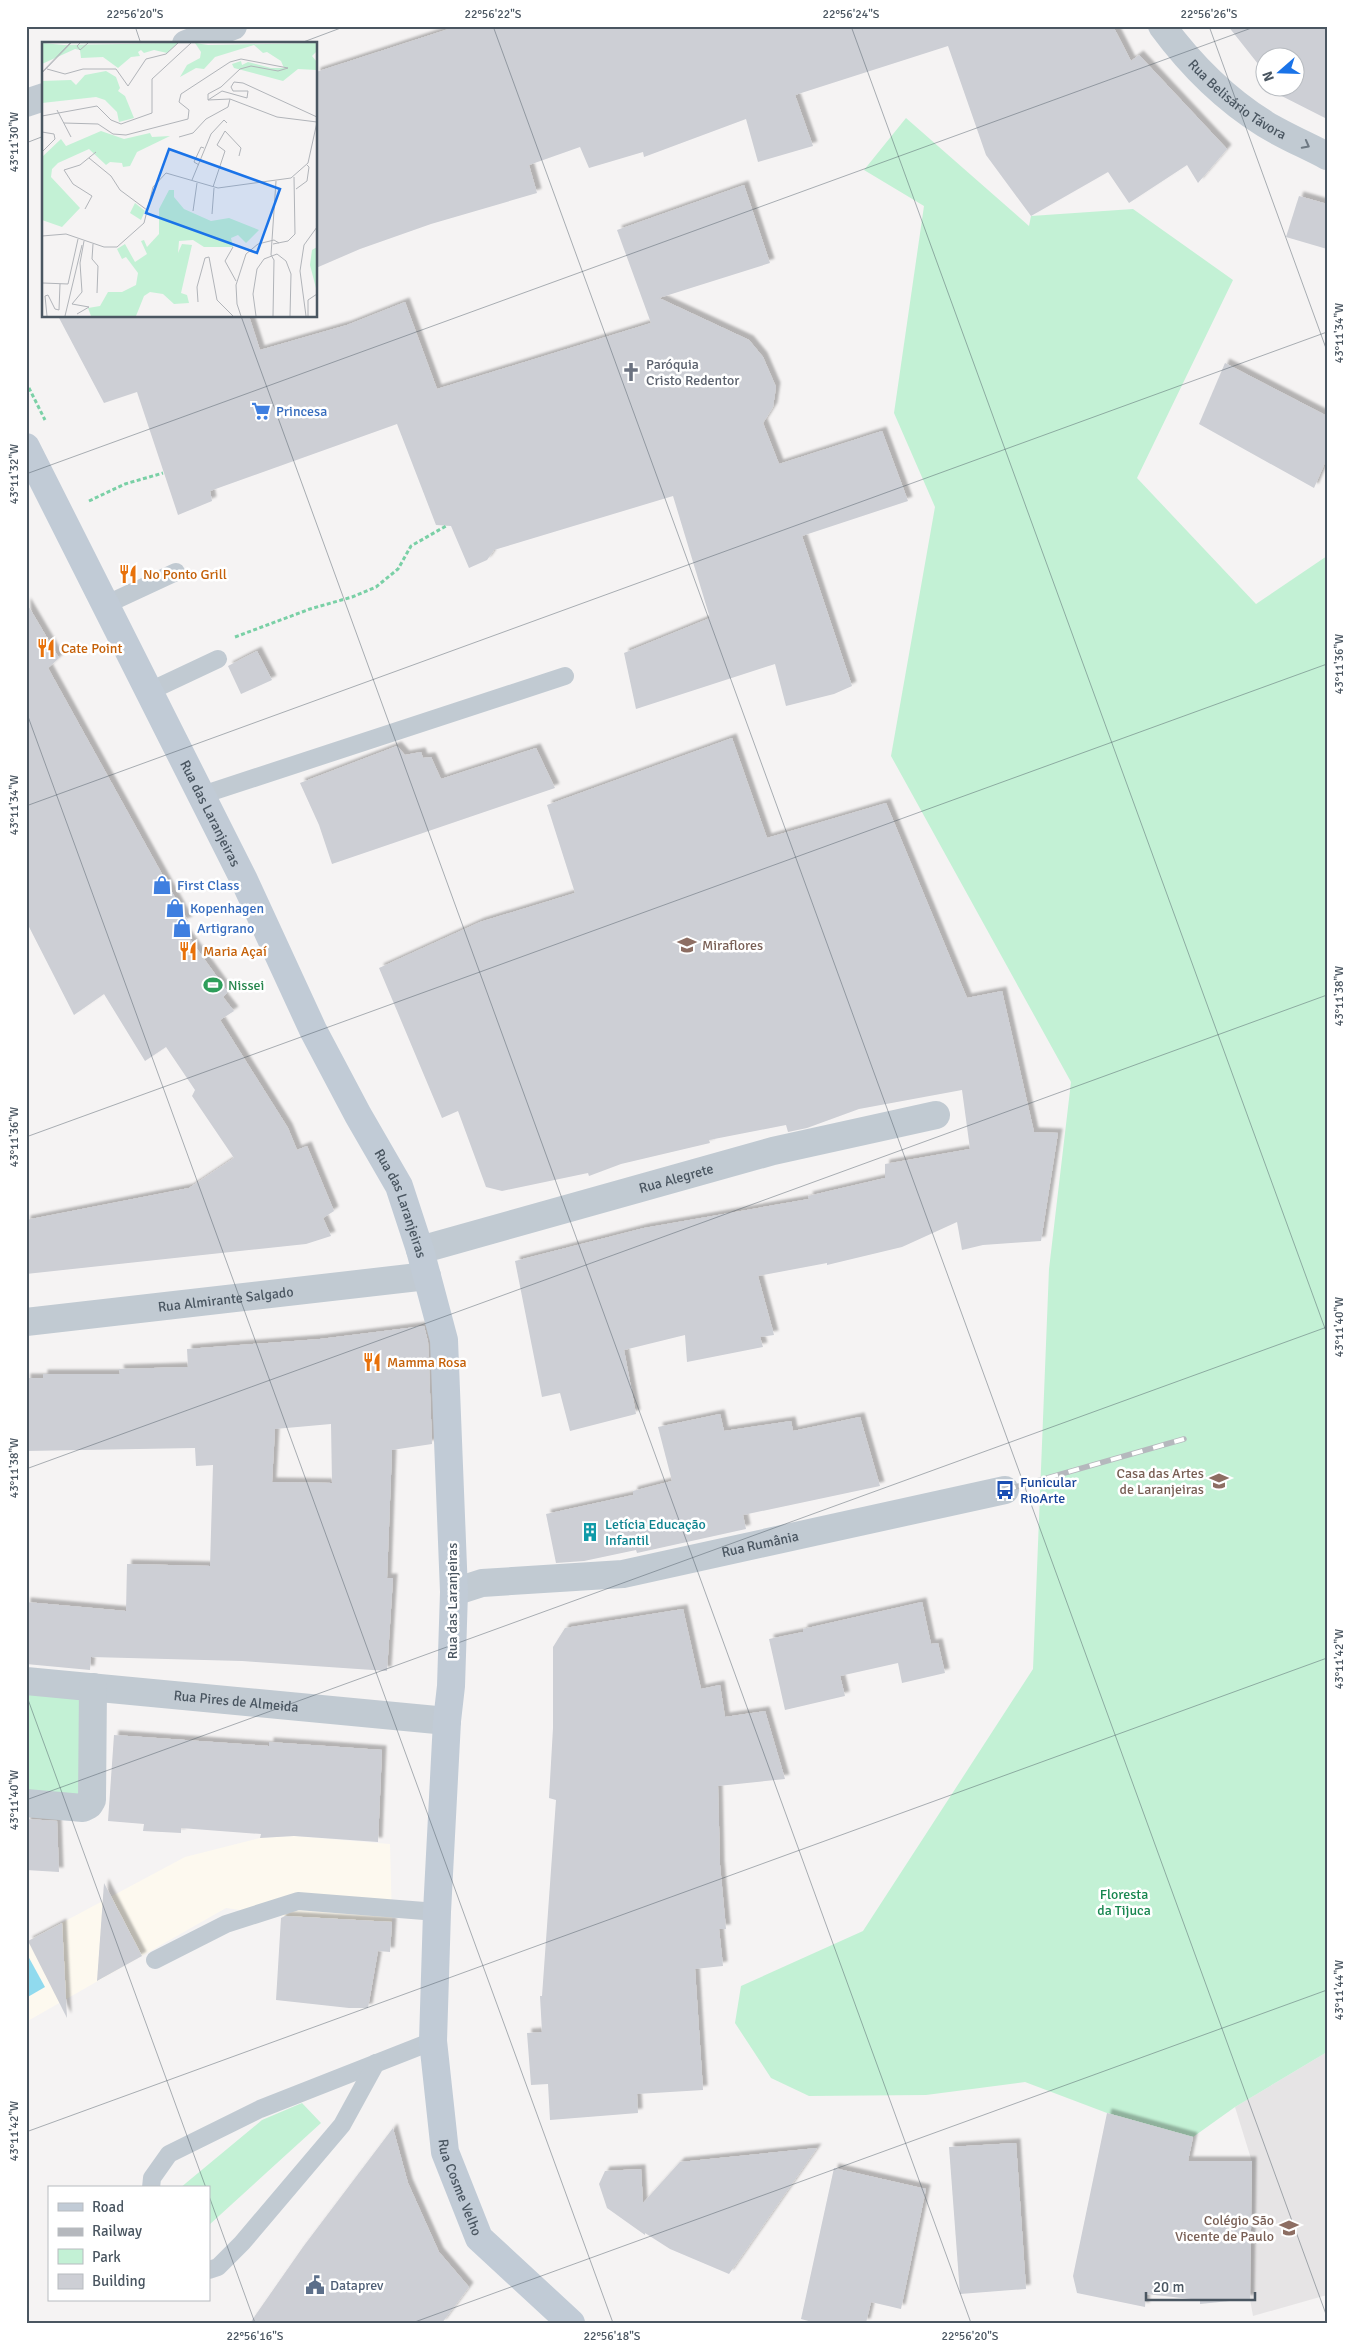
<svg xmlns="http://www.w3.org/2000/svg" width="1353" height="2349" font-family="Signika,sans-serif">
<defs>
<filter id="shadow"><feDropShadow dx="4.5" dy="-4.5" stdDeviation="1" flood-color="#0004"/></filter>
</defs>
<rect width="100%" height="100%" fill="#f5f3f3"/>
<path fill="#fdf9ef" d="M294 1836 390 1844 392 1922 281 1916 226 1908 26 2022V1942L185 1857 260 1838Z"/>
<path fill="#e6e4e5" d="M1327 2052V2295L1253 2316 1250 2299 1252 2162 1235 2107Z"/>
<g fill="#c3f1d5">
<path d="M906 118 1029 226 1031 216 1133 209 1233 280 1137 478 1256 604 1327 556V2052L1235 2107 1193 2137 1107 2113 1025 2082 926 2095 809 2096 771 2078 735 2023 741 1986 863 1931 1033 1669 1049 1269 1071 1082 891 756 935 507 894 413 924 206 864 170Z"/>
<path d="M26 1677 85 1681 78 1801 26 1797Z"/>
<path d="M302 2103 321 2123 209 2225V2188H180L262 2120Z"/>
</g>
<path fill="#90daee" d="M28 1956 45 1987 26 1998V1957Z"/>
<g fill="#cdcfd5" fill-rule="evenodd" filter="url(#shadow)">
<path d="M458 26H1113L1131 61 1139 55 1227 149 1198 183 1187 165 1129 203 1108 172 1031 216 986 155 948 46 795 95 813 146 758 162 746 119 644 157 643 152 589 168 580 147 529 165 537 193 431 224 360 249 316 268V72Z"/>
<path d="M1228 26H1327V119L1262 86 1266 81V88H1296V58H1266V74Z"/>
<path d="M744 185 770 263 659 298 749 340 763 357 776 387 773 407 763 423 779 464 882 431 908 501 802 536 852 686 834 694 786 706 775 664 636 709 624 653 710 618 673 496 494 550 487 560 469 568 451 526 436 525 397 424 210 491 212 501 178 515 137 392 104 403 58 316H249L260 350 347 325 405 302 437 389 651 323 617 230Z"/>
<path d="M1299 196 1327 204V249L1286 237Z"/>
<path d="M1225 363 1327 416V458L1314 488 1199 424Z"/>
<path d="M26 602 59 658 48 668 188 921 179 924 228 992 223 997 234 1011 220 1020 288 1128 297 1150 307 1146 334 1211 323 1218 331 1236 306 1244 26 1274V1220L189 1188 234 1158 192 1096 195 1090 166 1047 145 1061 104 994 74 1015 26 921Z"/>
<path d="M257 651 272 680 241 694 228 666Z"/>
<path d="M732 738 767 838 886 803 967 998 1002 991 1034 1132 1058 1133 1041 1241 983 1245 962 1250 957 1222 902 1247 827 1265V1263L758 1276 774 1335 760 1337 763 1347 687 1362 685 1335 624 1350 636 1414 570 1431 560 1393 542 1397 515 1261 644 1228 809 1199 808 1196 885 1178V1164L970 1149 962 1090 859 1109 807 1128 788 1132 786 1125 709 1140 710 1143 621 1164 589 1176 588 1173 502 1191 486 1187 458 1111 442 1118 379 968 480 922 575 893 547 805Z"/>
<path d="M397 746 405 755 421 752 423 758 431 757 441 779 536 748 555 788 332 864 319 825 300 783Z"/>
<path d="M424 1326 428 1342 432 1444 392 1450 387 1578H393L387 1671 242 1661 91 1657 90 1670 26 1664V1602L126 1611 127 1564 210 1566 213 1465 196 1466 195 1448 26 1451V1378H43V1374H120L119 1369 188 1367 187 1349 320 1339ZM331 1424 332 1483 272 1482 275 1429Z"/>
<path d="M720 1414 724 1431 791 1421 793 1431 860 1417 880 1486 743 1515 746 1529 637 1553 636 1550 584 1561 556 1563 546 1514 633 1495V1491L672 1481 658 1427Z"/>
<path d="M922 1602 931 1644 938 1643 945 1673 902 1683 898 1663 840 1676 845 1696 785 1710 769 1639 803 1632V1629Z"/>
<path d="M683 1609 701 1689 720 1685 725 1717 765 1711 785 1779 718 1786 720 1865 726 1929H719L723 1966 695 1969 703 2090 637 2094 638 2113 550 2120 548 2084 531 2085 527 2033 542 2032 540 1996H542L556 1800 549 1798 553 1728V1647L565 1628Z"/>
<path d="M114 1735 269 1746V1742L382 1750 378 1842 294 1836 260 1838 261 1834 181 1828V1833L143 1831 144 1824 108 1821Z"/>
<path d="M26 1819 57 1821 59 1872 26 1870Z"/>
<path d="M104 1883 142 1956 97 1981Z"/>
<path d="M285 1916 392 1922 390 1952 378 1951 368 2008H349L276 2000 281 1918Z"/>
<path d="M62 1923 67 2018 28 1941Z"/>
<path d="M1107 2113 1193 2137 1188 2161H1252L1250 2299 1200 2304V2300L1146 2294 1145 2307 1077 2293 1073 2276Z"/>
<path d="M393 2128 408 2183 439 2252 469 2287 442 2323H250L303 2247Z"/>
<path d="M1016 2143 1026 2289 960 2294 949 2147Z"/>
<path d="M817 2148 729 2274 670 2249 645 2233V2235L607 2208 599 2184 605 2171 641 2169 643 2203 680 2162Z"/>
<path d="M834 2168 926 2189 901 2309 871 2302 866 2323H816L801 2319Z"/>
</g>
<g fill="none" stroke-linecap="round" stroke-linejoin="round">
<g stroke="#7ad0a6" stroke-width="3" stroke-dasharray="4 2.5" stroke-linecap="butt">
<path d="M26 382 45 420"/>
<path d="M89 501 125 484 163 473"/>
<path d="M235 637 310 609 352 597 376 587 398 569 411 546 446 526"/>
</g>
<g stroke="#c1cad2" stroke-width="18">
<path d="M105 605 176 572"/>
<path d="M150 691 218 659"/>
<path d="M202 795 565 676"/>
<path d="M155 1960 226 1924 298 1901 437 1912"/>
<path d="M151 2188 152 2178 169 2154 260 2109 433 2041"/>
<path d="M209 2270 218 2267 242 2243 342 2125 376 2063"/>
</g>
<g stroke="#c1cad2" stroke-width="28">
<path id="s1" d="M1162 26C1190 64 1225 99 1265 124 1285 136 1306 145 1327 156"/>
<path d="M186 44 233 26"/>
<path d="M26 103 44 97"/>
<path id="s2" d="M420 1250 773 1151 936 1115"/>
<path id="s3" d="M26 1322 427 1276"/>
<path id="s4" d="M454 1592 482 1583 623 1574 1005 1490"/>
<path id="s5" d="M26 1681 447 1721"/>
<path d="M26 1803 83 1808 89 1805 92 1800 93 1687"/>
</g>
<path stroke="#c1cbd6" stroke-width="28" id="s6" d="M26 447 244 880 313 1030 358 1115 399 1186 420 1250 444 1340 454 1592 451 1686 447 1721 437 1912 433 2041 445 2152 479 2238 571 2323"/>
<g stroke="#b5b8bd" stroke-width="5.5">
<path id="rail" d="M1005 1490 1184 1439"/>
</g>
<use href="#rail" stroke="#fff" stroke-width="4" stroke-dasharray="11" stroke-linecap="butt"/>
</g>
<defs><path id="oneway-chevron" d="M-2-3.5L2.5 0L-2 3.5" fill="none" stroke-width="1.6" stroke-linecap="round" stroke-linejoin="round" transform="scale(1.25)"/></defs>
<use stroke="#6e7983" href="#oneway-chevron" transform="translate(1306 145) rotate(28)"/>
<path fill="none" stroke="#4a5661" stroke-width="1" stroke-opacity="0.45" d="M135 26 141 44M493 26 1327 2317M851 26 1327 1334M1209 26 1327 351M298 44 346 26M26 143 44 136M241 316 971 2323M26 474 1257 26M26 711 613 2323M26 806 1327 332M26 1137 1327 664M26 1469 1327 995M26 1694 206 2188M26 1800 1327 1327M26 2132 1327 1658M209 2196 255 2323M412 2323 1327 1990M1323 2323 1327 2321"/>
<defs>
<g id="church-bare" transform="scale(1.5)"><path d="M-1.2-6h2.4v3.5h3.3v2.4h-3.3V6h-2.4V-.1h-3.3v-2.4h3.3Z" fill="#6b7280" stroke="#fff" stroke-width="2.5" paint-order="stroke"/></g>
<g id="supermarket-bare" transform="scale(1.5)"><path d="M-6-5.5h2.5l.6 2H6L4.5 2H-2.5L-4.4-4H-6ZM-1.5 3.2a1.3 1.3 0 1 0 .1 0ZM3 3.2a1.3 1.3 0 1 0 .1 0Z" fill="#3f7fe0" stroke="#fff" stroke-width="2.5" paint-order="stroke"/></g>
<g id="restaurant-bare" transform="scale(1.5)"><path d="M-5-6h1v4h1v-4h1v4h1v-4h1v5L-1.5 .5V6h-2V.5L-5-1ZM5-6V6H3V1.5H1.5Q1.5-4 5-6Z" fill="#e8710a" stroke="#fff" stroke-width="2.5" paint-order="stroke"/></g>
<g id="shop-bare" transform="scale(1.5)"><path d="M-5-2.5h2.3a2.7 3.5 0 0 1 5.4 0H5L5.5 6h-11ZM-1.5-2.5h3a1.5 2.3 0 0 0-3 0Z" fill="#3f7fe0" stroke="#fff" stroke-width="2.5" paint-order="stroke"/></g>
<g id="school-bare" transform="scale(1.5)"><path d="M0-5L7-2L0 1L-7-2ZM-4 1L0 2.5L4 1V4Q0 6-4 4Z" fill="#8d6e63" stroke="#fff" stroke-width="2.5" paint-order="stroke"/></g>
<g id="stadium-bare" transform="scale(1.5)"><path d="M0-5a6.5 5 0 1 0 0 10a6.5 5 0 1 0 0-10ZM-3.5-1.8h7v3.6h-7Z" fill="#2e9e5b" stroke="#fff" stroke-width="2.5" paint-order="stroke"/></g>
<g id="bus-bare" transform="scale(1.5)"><path d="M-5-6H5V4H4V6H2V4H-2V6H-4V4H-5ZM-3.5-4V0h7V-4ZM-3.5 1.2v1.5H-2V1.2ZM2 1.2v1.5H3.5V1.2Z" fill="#1a4fb4" stroke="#fff" stroke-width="2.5" paint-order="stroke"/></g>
<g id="building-bare" transform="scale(1.5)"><path d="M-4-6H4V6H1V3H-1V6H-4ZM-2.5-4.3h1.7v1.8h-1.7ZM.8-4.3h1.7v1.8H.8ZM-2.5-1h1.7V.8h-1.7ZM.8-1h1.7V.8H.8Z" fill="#0f9aa8" stroke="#fff" stroke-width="2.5" paint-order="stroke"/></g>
<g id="civic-bare" transform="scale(1.5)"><path d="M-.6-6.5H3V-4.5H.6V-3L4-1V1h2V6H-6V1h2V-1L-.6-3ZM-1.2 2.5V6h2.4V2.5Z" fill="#5c6f8a" stroke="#fff" stroke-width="2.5" paint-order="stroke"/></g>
</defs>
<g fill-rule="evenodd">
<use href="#church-bare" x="631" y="372"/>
<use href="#supermarket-bare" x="261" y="411"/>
<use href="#restaurant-bare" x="128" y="574"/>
<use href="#restaurant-bare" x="46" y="648"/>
<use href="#shop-bare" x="162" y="885"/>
<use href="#shop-bare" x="175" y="908"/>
<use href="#shop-bare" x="182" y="928"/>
<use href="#school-bare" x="687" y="945"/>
<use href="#restaurant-bare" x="188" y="951"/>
<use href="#stadium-bare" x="213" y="985"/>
<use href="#restaurant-bare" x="372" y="1362"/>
<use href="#school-bare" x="1219" y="1481"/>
<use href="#bus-bare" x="1005" y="1490"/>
<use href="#building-bare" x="590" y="1532"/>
<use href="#school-bare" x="1289" y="2228"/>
<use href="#civic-bare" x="315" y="2285"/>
</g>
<g text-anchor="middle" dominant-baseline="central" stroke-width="5" stroke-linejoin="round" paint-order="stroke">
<g font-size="14" fill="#4a5661" stroke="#fff">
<text stroke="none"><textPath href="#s1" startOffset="106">Rua Belisário Távora</textPath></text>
<text stroke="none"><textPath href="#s6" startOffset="410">Rua das Laranjeiras</textPath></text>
<text stroke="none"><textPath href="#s2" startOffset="266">Rua Alegrete</textPath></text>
<text stroke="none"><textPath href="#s6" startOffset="845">Rua das Laranjeiras</textPath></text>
<text stroke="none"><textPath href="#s3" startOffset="201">Rua Almirante Salgado</textPath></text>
<text stroke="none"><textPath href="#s4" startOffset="311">Rua Rumânia</textPath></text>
<text transform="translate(452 1601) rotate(-90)">Rua das Laranjeiras</text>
<text stroke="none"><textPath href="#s5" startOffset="211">Rua Pires de Almeida</textPath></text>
<text stroke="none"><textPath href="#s6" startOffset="1840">Rua Cosme Velho</textPath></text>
</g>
<g font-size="14" fill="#5b616d" stroke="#fff" text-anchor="start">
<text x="646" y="364">Paróquia<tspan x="646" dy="16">Cristo Redentor</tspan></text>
</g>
<g font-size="14" fill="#366cbe" stroke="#fff" text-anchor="start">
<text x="276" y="411">Princesa</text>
<text x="177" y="885">First Class</text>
<text x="190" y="908">Kopenhagen</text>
<text x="197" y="928">Artigrano</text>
</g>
<g font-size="14" fill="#c56008" stroke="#fff" text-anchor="start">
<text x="143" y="574">No Ponto Grill</text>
<text x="61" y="648">Cate Point</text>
<text x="203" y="951">Maria Açaí</text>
<text x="387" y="1362">Mamma Rosa</text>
</g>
<g font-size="14" fill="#785e54" stroke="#fff" text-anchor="end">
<text x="702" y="945" text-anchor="start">Miraflores</text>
<text x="1204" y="1473">Casa das Artes<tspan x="1204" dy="16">de Laranjeiras</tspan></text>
<text x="1274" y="2220">Colégio São<tspan x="1274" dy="16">Vicente de Paulo</tspan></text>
</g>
<g font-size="14" fill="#27864d" stroke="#fff" text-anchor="start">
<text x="228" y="985">Nissei</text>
</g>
<g font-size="14" fill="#164399" stroke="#fff" text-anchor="start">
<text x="1020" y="1482">Funicular<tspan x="1020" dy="16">RioArte</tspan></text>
</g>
<g font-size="14" fill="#0d838f" stroke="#fff" text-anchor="start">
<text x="605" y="1524">Letícia Educação<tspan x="605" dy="16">Infantil</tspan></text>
</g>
<g font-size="14" fill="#17864f" stroke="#fff">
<text x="1124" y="1894">Floresta<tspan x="1124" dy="16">da Tijuca</tspan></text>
</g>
<g font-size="14" fill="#4e5e75" stroke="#fff" text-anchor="start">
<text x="330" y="2285">Dataprev</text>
</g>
</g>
<g transform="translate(42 42)">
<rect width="275" height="275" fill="#f5f3f3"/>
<path d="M0 1 22 3 136 1 125 11 112 8 102 11 99 8 96 10 98 14 89 15 76 26 61 15 39 16 38 8 33 7 0 22ZM153 1 166 3 275 1V9L270 14 275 20V28L256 27 241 39 192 26 190 22 199 19 200 23 206 20 229 26H242L239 19 225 10 221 11 212 3 173 15 162 27 154 26 138 35 145 23 158 16 159 10ZM64 29 74 35 78 46 76 49 83 54 92 76 77 80 75 70 63 58 54 55 0 61V39L29 38 34 43 43 33ZM59 89 82 97 108 91 110 95 128 94 95 110 88 124 81 125 80 121 68 120 64 123 47 107 16 121 10 127 9 135 38 166 20 185 0 178V115L19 97 24 104ZM127 148H132V155L142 167 169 179 187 176 217 188 204 201 196 193 189 196 191 205H162L151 198 137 199 136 211 140 202 150 203 139 251 145 253 147 261 132 262 121 252 108 250 102 254 94 274H49L46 266 58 264 66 250H80L94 243 96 231 84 215 80 217 75 207 83 202 93 220 105 212 99 199 102 198 105 205 117 192V167ZM93 161 103 169 99 178 88 171ZM275 205V250L268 223 270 208Z" fill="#c3f1d5"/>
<path fill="none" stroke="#b1b4b9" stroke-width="1" d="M38 1 35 4 38 8 46 1M5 27 23 32 41 27H74L86 44 104 17 124 12 136 1M0 30 28 1M0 31 29 1M166 58 180 49 205 56 206 49H191L189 45 192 40 201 41 275 75M166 58 188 57 235 75 275 80M15 68 29 95M0 74 55 64 69 78 79 82 110 71V37L149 1M22 81 56 82 71 92 84 93 146 77 147 68 137 60 139 52 188 20 199 17 246 26 236 29 209 24 198 27 179 45 166 52V58M0 90 12 92 13 97 0 110M137 95 151 91 164 77 186 65 188 57M47 116 69 134 78 148 105 168M157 123 152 120 159 105 162 106M150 138 169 92 182 78 185 81M171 145 183 109 175 103 183 89 199 106 197 114M254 147 265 139 267 125 265 123M43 167 50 154 31 142 22 128 38 123 54 110M151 169 155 141M170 172 172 146M0 194 24 192 62 205H75L102 181 111 145 124 131 176 146 249 136 266 121 275 80M51 202 50 217 56 224 55 251M231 202 246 199 253 192 252 135M191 205 183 219 194 239M235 212 244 219 249 232 248 274M1 241 26 242 36 197M156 260 155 245 163 216 167 215 175 258 191 274M35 272 47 265 30 262 40 250 38 221 42 199M5 274 3 254 6 253 13 267 17 268 18 242M23 274 40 203M199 274 195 262 194 243 204 212 216 202 232 198 237 201M214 274 211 252 215 227 222 217 235 212M231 274 232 218 229 213 234 139M264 274 258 229 262 203 275 185M266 274V258L275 252"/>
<path fill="#1a73e8" fill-opacity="0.15" stroke="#1a73e8" stroke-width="2.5" d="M127 107 238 147 215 211 104 171Z"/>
<rect width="275" height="275" fill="none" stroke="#4a5661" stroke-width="2.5"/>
</g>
<rect width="1353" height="2349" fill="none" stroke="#ffffff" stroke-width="55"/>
<rect x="48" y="2186" width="162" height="115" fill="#ffffff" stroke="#b7bbc0"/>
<rect x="58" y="2203" width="25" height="8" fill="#c1cbd6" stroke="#b7bbc0"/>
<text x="92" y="2212" font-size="15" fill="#4a5661">Road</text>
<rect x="58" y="2228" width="25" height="8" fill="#b5b8bd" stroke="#b7bbc0"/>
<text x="92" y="2236" font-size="15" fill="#4a5661">Railway</text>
<rect x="58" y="2249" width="25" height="15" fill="#c3f1d5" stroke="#b7bbc0"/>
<text x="92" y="2262" font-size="15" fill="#4a5661">Park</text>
<rect x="58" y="2274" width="25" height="15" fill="#cdcfd5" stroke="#b7bbc0"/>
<text x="92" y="2286" font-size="15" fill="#4a5661">Building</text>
<g transform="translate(1280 72) rotate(250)"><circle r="24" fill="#ffffff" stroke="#b7bbc0"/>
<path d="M0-4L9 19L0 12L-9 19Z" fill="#1a73e8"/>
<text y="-8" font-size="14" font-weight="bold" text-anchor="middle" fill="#4a5661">N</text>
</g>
<path d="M1146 2292v8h109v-8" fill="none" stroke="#4a5661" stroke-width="2.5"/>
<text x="1153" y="2292" font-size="15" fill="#4a5661" stroke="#ffffff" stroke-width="4" paint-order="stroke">20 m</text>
<rect x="28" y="28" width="1298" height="2294" fill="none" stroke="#4a5661" stroke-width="2"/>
<g font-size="12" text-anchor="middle" fill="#4a5661">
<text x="135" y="18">22°56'20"S</text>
<text x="493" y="18">22°56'22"S</text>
<text x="851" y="18">22°56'24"S</text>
<text x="1209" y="18">22°56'26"S</text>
<text transform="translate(14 142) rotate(-90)" y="4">43°11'30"W</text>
<text transform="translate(1339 333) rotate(-90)" y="4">43°11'34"W</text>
<text transform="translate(14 474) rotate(-90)" y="4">43°11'32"W</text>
<text transform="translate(1339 664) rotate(-90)" y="4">43°11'36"W</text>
<text transform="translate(14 805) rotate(-90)" y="4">43°11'34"W</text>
<text transform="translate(1339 996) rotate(-90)" y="4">43°11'38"W</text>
<text transform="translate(14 1137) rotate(-90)" y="4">43°11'36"W</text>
<text transform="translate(1339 1327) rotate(-90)" y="4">43°11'40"W</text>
<text transform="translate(14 1468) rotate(-90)" y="4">43°11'38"W</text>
<text transform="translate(1339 1659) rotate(-90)" y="4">43°11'42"W</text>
<text transform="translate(14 1800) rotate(-90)" y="4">43°11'40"W</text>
<text transform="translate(1339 1990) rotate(-90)" y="4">43°11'44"W</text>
<text transform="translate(14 2131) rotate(-90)" y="4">43°11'42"W</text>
<text x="255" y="2340">22°56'16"S</text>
<text x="612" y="2340">22°56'18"S</text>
<text x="970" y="2340">22°56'20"S</text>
</g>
</svg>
